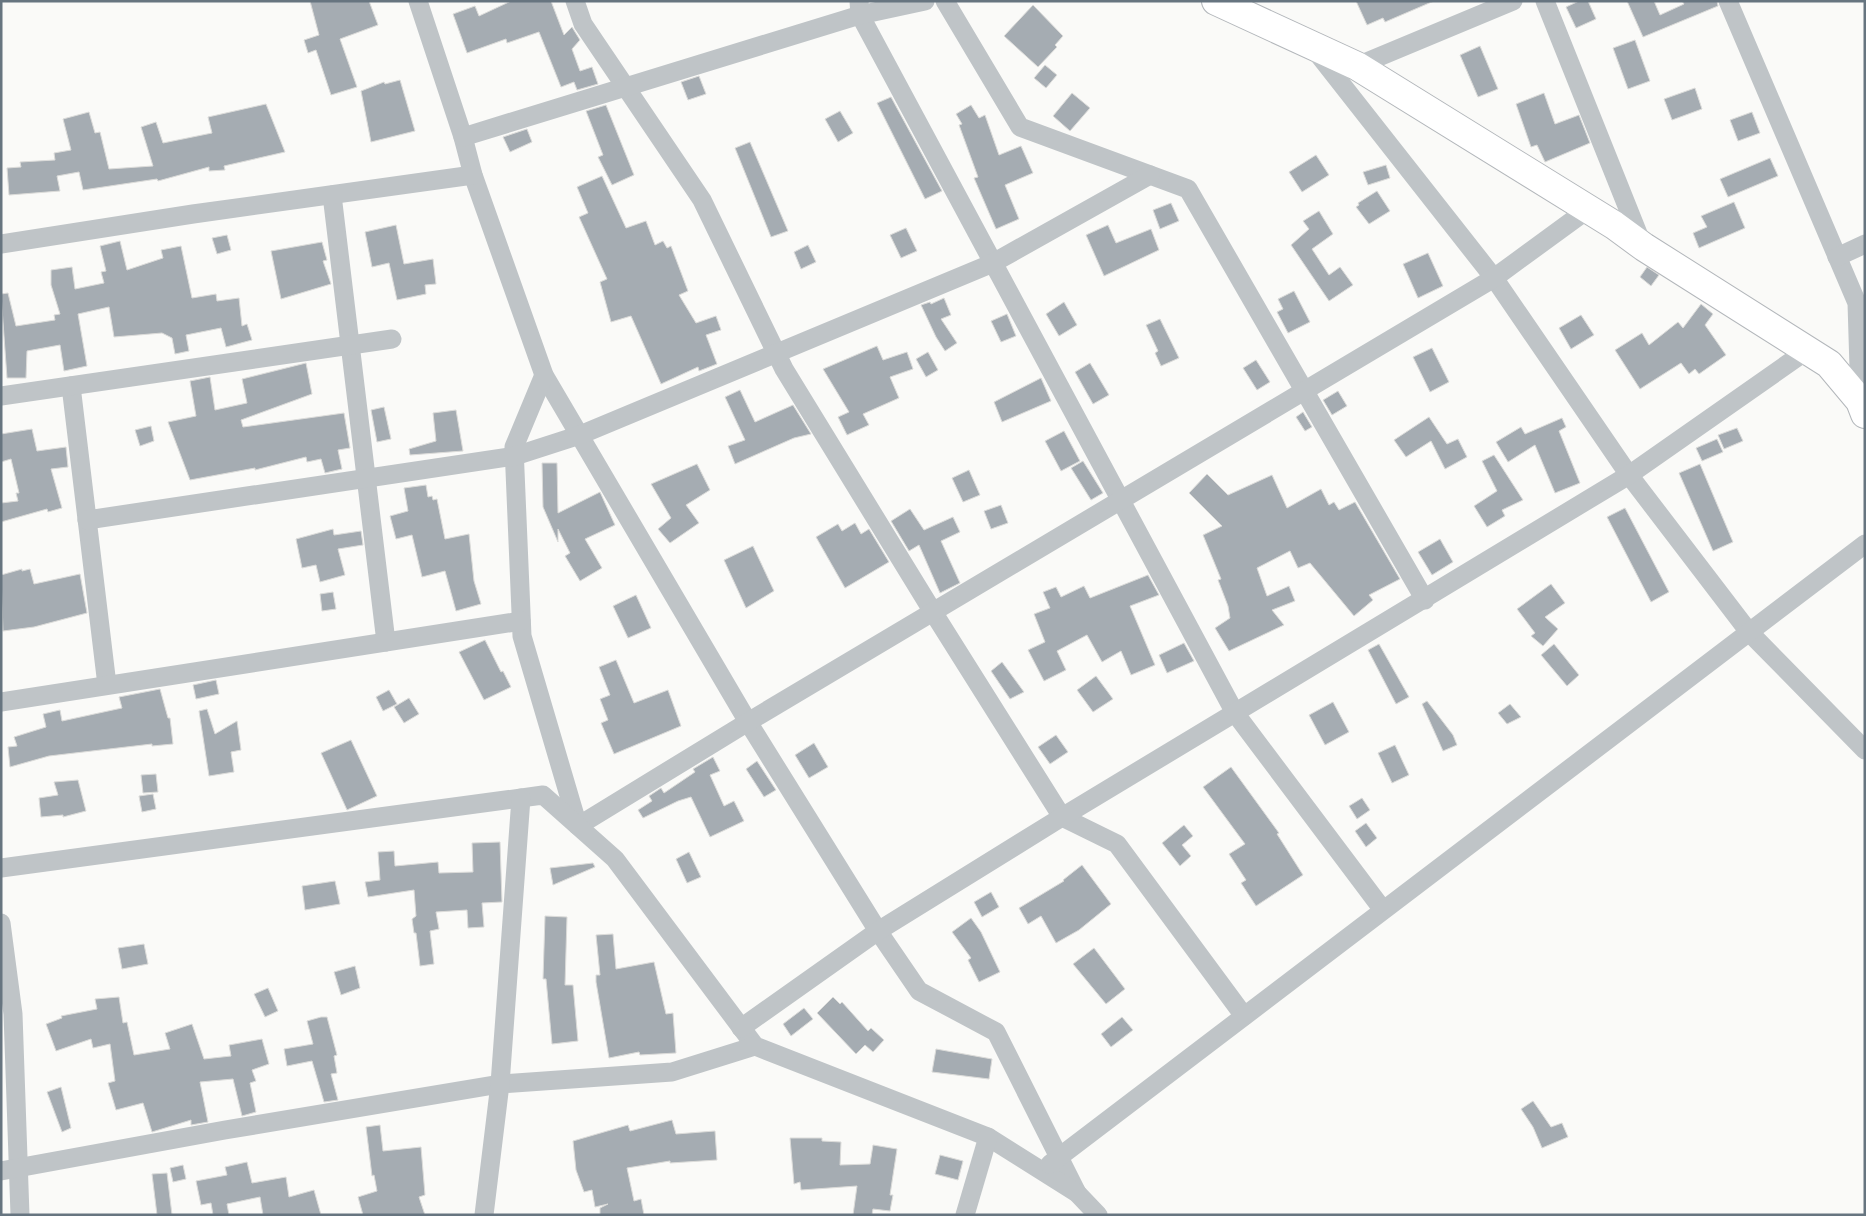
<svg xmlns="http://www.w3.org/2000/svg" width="1866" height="1216" font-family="'Alegreya Sans',sans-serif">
<rect width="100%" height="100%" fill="#fafaf8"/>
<g fill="#a5acb2" stroke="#dcdcda">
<path d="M310 1H369L378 25 340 39 357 87 331 95 316 50 308 53 304 40 319 35Z"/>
<path d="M511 1H551L564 35 572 27 580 40 572 49 580 71 592 67 598 84 577 90 574 82 561 87 539 32 507 43 506 39 467 53 453 14 475 6 479 16Z"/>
<path d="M1356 1H1434L1385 22 1383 18 1367 25Z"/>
<path d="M1579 1H1588L1596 19 1576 28 1566 7Z"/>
<path d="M1627 1H1654L1660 15 1684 4 1682 1H1717L1718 6 1643 37Z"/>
<path d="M1033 5 1063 36 1055 45 1057 47 1038 67 1004 36Z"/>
<path d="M1635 40 1650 81 1628 89 1613 48Z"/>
<path d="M1480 46 1498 89 1478 97 1460 55Z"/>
<path d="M1045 65 1057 75 1046 88 1034 78Z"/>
<path d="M699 76 706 94 688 100 681 82Z"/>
<path d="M400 80 415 131 371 142 361 91 384 82 385 84Z"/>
<path d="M1695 88 1702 109 1672 120 1664 99Z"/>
<path d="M1072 93 1090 108 1070 131 1053 116Z"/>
<path d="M1544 93 1555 124 1579 115 1590 143 1545 162 1537 145 1531 147 1516 104Z"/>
<path d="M891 97 942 191 925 199 877 103Z"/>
<path d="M266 104 285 152 224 166 225 170 209 171V167L158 181 157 179 83 190 79 172 57 176 60 191 9 195 7 168 21 167 20 162 55 160 54 153 71 150 63 119 89 112 95 133 100 132 109 169 153 166 141 127 156 122 163 143 212 133 208 117Z"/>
<path d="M606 105 634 175 612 185 598 157 603 155 586 111Z"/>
<path d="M971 105 979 118 985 115 999 155 1021 146 1033 173 1005 185 1019 219 996 229 974 178 978 177 959 125 962 124 956 114Z"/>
<path d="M840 111 853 133 838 142 825 119Z"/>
<path d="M1752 112 1760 133 1738 141 1730 120Z"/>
<path d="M527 129 532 142 510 152 503 137Z"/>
<path d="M750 142 788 231 771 237 735 148Z"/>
<path d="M1316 155 1329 175 1302 192 1289 172Z"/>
<path d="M1770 158 1778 176 1728 197 1720 179Z"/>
<path d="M1386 165 1390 178 1368 185 1363 172Z"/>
<path d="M602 176 626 228 646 221 655 245 663 241 667 248 671 246 688 291 679 295 696 323 716 316 721 330 706 335 717 364 699 371 698 367 661 384 631 316 611 322 600 282 607 279 579 217 588 213 577 187Z"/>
<path d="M1377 191 1390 211 1369 224 1356 207 1359 205 1358 203Z"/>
<path d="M1734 202 1745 228 1699 248 1693 233 1707 227 1701 216Z"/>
<path d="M1171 203 1179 221 1160 229 1153 210Z"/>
<path d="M1319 211 1333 234 1312 249 1329 275 1340 267 1353 285 1329 301 1291 245 1309 229 1303 221Z"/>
<path d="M396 225 404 264 433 259 436 284 425 285 426 294 397 300 389 263 372 267 365 232Z"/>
<path d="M1108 225 1116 243 1151 229 1159 250 1104 276 1086 235Z"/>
<path d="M906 228 917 251 901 258 890 235Z"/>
<path d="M227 235 231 250 217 254 212 238Z"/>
<path d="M120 241 127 270 163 258 161 250 181 246 192 298 216 294 217 301 239 298 242 326 247 324 252 340 226 347 221 328 186 335 189 351 175 354 172 338 162 333 114 337 109 307 78 314 87 366 64 371 60 345 27 351 26 378H7L1 294 8 293 16 326 55 320 54 315 60 314 51 285V270L72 267 75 289 104 283 101 272 106 271 100 246Z"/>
<path d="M322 242 327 260 323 261 331 284 281 299 271 251Z"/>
<path d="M808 245 816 262 801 269 794 252Z"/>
<path d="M1428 253 1443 286 1418 298 1403 264Z"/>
<path d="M1647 267 1659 275 1651 286 1640 277Z"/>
<path d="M1294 291 1310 322 1288 333 1277 312 1283 309 1278 299Z"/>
<path d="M944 298 951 315 941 319 957 343 945 351 936 337 921 305 930 302 931 304Z"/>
<path d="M1064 302 1077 325 1059 336 1046 314Z"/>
<path d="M1701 304 1713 314 1705 325 1726 355 1699 374 1695 369 1689 374 1681 363 1640 389 1615 350 1642 333 1649 345 1678 322 1683 328Z"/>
<path d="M1007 314 1016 336 1001 342 991 321Z"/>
<path d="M1581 315 1594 335 1571 349 1559 328Z"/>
<path d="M1160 319 1179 358 1161 366 1155 353 1158 351 1146 325Z"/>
<path d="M877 346 883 360 907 352 913 369 890 377 899 398 863 414 869 425 847 435 838 417 849 412 823 369Z"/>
<path d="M1432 348 1449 382 1430 392 1413 357Z"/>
<path d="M928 352 938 370 926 377 916 359Z"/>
<path d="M1256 360 1270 382 1257 390 1243 368Z"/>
<path d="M306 363 312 394 241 420 243 427 344 413 350 448 338 450 342 469 325 473 321 459 307 462 306 457 255 470V468L190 480 168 422 196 416 190 381 210 377 215 410 247 403 242 379Z"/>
<path d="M1090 363 1109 395 1093 404 1075 372Z"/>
<path d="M1041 378 1051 401 1002 422 994 402Z"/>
<path d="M740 390 755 422 793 405 811 434 794 438 735 464 728 446 745 440 725 397Z"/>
<path d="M1338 391 1347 406 1332 415 1323 400Z"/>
<path d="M384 407 391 439 377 442 371 410Z"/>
<path d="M456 410 463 451 410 455 409 449 436 441 433 413Z"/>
<path d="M1303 412 1312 427 1305 431 1296 417Z"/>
<path d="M1429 417 1447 444 1458 439 1467 457 1445 469 1431 441 1406 457 1394 440Z"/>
<path d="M1562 418 1566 427 1559 431 1580 483 1555 493 1535 445 1508 462 1496 442 1521 427 1525 434Z"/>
<path d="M151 426 154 441 140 446 135 430Z"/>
<path d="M1737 428 1743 441 1724 449 1718 435Z"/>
<path d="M32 429 37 451 66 447 68 467 51 469 62 508 48 512 47 509 1 522V503L18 501 16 493H19L11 459 1 462V434Z"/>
<path d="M1064 431 1080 461 1061 471 1045 441Z"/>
<path d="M1717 439 1723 452 1702 461 1696 448Z"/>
<path d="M1494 455 1523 500 1502 510 1505 516 1487 527 1474 506 1497 491 1482 461Z"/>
<path d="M1083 461 1103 493 1091 500 1071 468Z"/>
<path d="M542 463H557L558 513 600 492 615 525 585 539 602 568 580 581 565 556 570 553 558 529V542L543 507Z"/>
<path d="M697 464 710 490 686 505 699 523 670 543 658 529 671 518 651 484Z"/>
<path d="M1700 464 1733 542 1713 551 1679 473Z"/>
<path d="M969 470 980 495 963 502 952 478Z"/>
<path d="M1207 474 1228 495 1272 475 1287 508 1321 489 1329 505 1334 502 1339 510 1355 502 1400 579 1369 595 1373 600 1354 616 1310 563 1298 568 1290 551 1257 568 1267 596 1289 586 1295 601 1272 610 1284 625 1229 651 1215 628 1230 618 1228 606 1218 580 1221 579 1203 535 1222 526 1189 493Z"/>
<path d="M426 485 428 497 432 496 433 500 437 499 445 539 469 534 474 581 481 604 456 611 445 571 422 577 412 535 396 539 390 516 408 511 404 488Z"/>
<path d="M1001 505 1008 523 991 529 984 511Z"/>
<path d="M1625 508 1669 592 1651 602 1607 517Z"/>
<path d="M910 509 924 530 953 517 960 532 941 541 960 583 940 593 919 545 909 551 891 521Z"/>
<path d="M855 523 861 534 869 529 889 562 845 588 816 537 838 524 842 531Z"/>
<path d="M333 529 334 535 361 531 363 545 338 549 345 575 320 582 316 565 302 568 296 539Z"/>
<path d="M1440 539 1453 562 1432 575 1418 552Z"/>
<path d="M753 546 774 591 746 608 724 560Z"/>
<path d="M22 569V571L30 569 34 584 80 574 87 613 34 627 3 631 1 575Z"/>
<path d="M1148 575 1159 595 1130 606 1155 665 1131 675 1121 651 1102 662 1087 635 1057 651 1066 670 1044 681 1028 650 1045 642 1034 614 1050 608 1043 592 1056 587 1061 597 1084 586 1090 598Z"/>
<path d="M1551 584 1565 603 1545 617 1558 629 1543 646 1531 636 1535 633 1517 609Z"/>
<path d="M333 592 336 609 322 611 320 594Z"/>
<path d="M636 595 651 628 628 638 613 606Z"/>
<path d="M485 640 501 672 503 671 511 687 484 700 459 652Z"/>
<path d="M1184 643 1194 661 1167 673 1159 655Z"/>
<path d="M1379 644 1409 697 1396 704 1368 650Z"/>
<path d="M1554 644 1579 675 1567 686 1541 655Z"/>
<path d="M616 660 634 703 668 690 681 726 614 754 601 723 608 720 600 699 610 695 599 667Z"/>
<path d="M1002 662 1024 692 1010 699 991 671Z"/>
<path d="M1096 676 1113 699 1093 712 1077 690Z"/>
<path d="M216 680 219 694 196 699 193 685Z"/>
<path d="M160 689 168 718H170L173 744 152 746V744L49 756 10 767 8 747 17 746 14 737 46 727 43 714 60 710 62 721 122 708 119 697Z"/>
<path d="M389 690 397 704 383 711 376 697Z"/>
<path d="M409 698 419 714 404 723 394 707Z"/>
<path d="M1427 701 1453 735 1457 745 1443 751 1422 704Z"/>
<path d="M1333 702 1349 732 1325 745 1309 715Z"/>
<path d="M1510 704 1521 717 1507 724 1498 713Z"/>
<path d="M207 709 215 734 237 721 241 750 231 752 234 772 209 776 199 711Z"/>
<path d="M1056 735 1068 752 1050 764 1038 747Z"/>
<path d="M351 740 377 796 347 810 321 753Z"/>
<path d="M814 743 828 767 809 778 795 755Z"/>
<path d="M1395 745 1409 775 1392 783 1378 753Z"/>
<path d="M713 757 720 771 710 775 724 806 734 801 744 821 710 837 691 797 678 801 643 818 638 810 652 801 649 796 661 788 664 793 695 772 693 769Z"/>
<path d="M757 761 776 790 764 797 746 769Z"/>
<path d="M1231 767 1279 833 1277 834 1303 875 1256 906 1241 883 1246 880 1229 854 1245 844 1203 787Z"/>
<path d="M156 774 158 792 143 793 141 775Z"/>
<path d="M78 780 86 811 63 817V815L41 817 39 798 58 795 54 782Z"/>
<path d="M153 794 156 809 142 812 139 796Z"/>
<path d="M1362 798 1370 810 1357 819 1349 806Z"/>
<path d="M1366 823 1377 838 1366 847 1355 831Z"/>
<path d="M1184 825 1193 836 1182 845 1191 856 1180 866 1162 843Z"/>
<path d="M500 842 502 902 482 903 484 927 468 928 467 910 436 912 439 929 430 931 434 964 420 966 416 933H414L412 919 416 916 414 890 368 897 365 882 380 880 378 852 394 851 395 866 438 862 439 873 473 872 472 843Z"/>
<path d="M689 852 701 877 687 883 676 859Z"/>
<path d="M593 863 595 867 553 885 550 868Z"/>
<path d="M1082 865 1111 904 1079 930 1056 943 1041 916 1028 924 1019 908 1064 881 1063 880Z"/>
<path d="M335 881 340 904 305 910 302 886Z"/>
<path d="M991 892 999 907 982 917 974 902Z"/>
<path d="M545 916 567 917 565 985H573L578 1041 552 1044 546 979H543Z"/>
<path d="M971 918 981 932 1000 972 979 982 968 960 971 958 952 932Z"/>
<path d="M613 934 616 969 654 962 666 1014 673 1013 676 1053 640 1055 639 1052 609 1058 596 982V975H600L596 935Z"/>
<path d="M144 944 148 964 122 969 118 948Z"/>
<path d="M1094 948 1125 989 1106 1004 1073 964Z"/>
<path d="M355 966 360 988 341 995 334 972Z"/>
<path d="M268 988 278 1011 265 1017 254 994Z"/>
<path d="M119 997 123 1023 127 1022 134 1055 170 1049 165 1033 192 1024 204 1059 231 1056 229 1045 262 1039 269 1064 252 1070 256 1081 250 1083 256 1112 242 1116 233 1079 200 1082 208 1122 191 1125V1120L152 1132 143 1103 116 1110 108 1083 115 1081 110 1044 93 1048 91 1039 56 1051 46 1024 62 1018 61 1016 97 1009 95 999Z"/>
<path d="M833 997 840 1004 842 1002 868 1031 871 1028 884 1040 873 1052 865 1045 856 1054 817 1013Z"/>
<path d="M804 1008 813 1019 791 1036 783 1024Z"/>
<path d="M321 1017H327L337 1055 334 1056 337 1073 331 1074 338 1100 324 1102 312 1061 287 1066 284 1049 313 1044 307 1021Z"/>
<path d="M1122 1017 1133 1030 1111 1047 1101 1034Z"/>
<path d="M936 1049 992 1059 989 1079 932 1072Z"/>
<path d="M61 1087 71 1128 62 1132 47 1092Z"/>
<path d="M1533 1101 1551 1127 1562 1123 1568 1137 1542 1148 1533 1127 1521 1109Z"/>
<path d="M672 1120 676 1134 715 1131 717 1160 670 1163V1161L627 1168 634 1201 641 1199 644 1215H600V1208L608 1204 595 1207 592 1190 584 1192 576 1170 573 1141 628 1125 630 1131Z"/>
<path d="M380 1125 383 1151 421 1147 425 1195 419 1197 425 1215H363L358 1197 377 1191 374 1175 372 1176 366 1127Z"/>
<path d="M790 1138H822V1141L841 1142 840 1165 870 1164 873 1145 897 1149 890 1195H893L890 1211 873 1209 872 1215H853L857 1186 801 1190 800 1182 794 1184Z"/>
<path d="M940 1155 963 1161 958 1180 935 1174Z"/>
<path d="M247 1162 252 1183 286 1177 289 1197 314 1190 321 1215H263L260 1197 227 1204 229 1215H213L211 1203 201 1205 196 1181 227 1175 225 1167Z"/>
<path d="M183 1165 186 1179 173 1182 170 1168Z"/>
<path d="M167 1173 172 1215H157L152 1174Z"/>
</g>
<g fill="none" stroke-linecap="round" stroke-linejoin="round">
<g stroke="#b3b7bb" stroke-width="30">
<path id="trunk" d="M1216 1 1357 66 1614 225 1644 247 1829 364 1860 401 1865 414"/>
</g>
<g stroke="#bfc4c7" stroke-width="19">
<path d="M418 1 463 137 473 175 544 375 748 722 878 931 919 991 996 1032 1077 1193"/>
<path d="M575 1 583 24 702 200 784 369 933 612 1062 817 1117 844 1244 1016"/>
<path d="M859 1 860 15 1235 713 1383 910"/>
<path d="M945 1 1020 127 1188 189 1425 600"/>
<path d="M1545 1 1643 246"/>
<path d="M1728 1 1857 303 1860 401"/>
<path d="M1314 49 1494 278 1629 475 1749 632 1865 750"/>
<path d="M1357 66 1513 1"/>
<path d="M463 137 860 15 925 1"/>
<path d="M332 195 386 642"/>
<path d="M1 244 193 214 473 175"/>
<path d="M1837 257 1865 244"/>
<path d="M544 375 514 447 522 636 578 826 748 722 1494 278 1587 210"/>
<path d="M71 386 107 685"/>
<path d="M1 396 392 339"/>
<path d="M87 520 515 456 580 435 993 263 1150 175"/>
<path d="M1 702 521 621"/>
<path d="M1 868 543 795 615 859 755 1046 988 1137 1077 1193 1098 1215"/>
<path d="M1 923 13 1014 20 1215"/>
<path d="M741 1028 878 931 1062 817 1629 475 1809 349"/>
<path d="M1050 1164 1865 544"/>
<path d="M1 1171 225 1130 500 1084 672 1072 755 1046"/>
<path d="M484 1215 500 1084 521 798"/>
<path d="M965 1215 988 1137"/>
</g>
<use href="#trunk" stroke="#fff" stroke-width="28"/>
</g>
<rect width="1866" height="1216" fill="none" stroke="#677580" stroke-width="5"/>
</svg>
